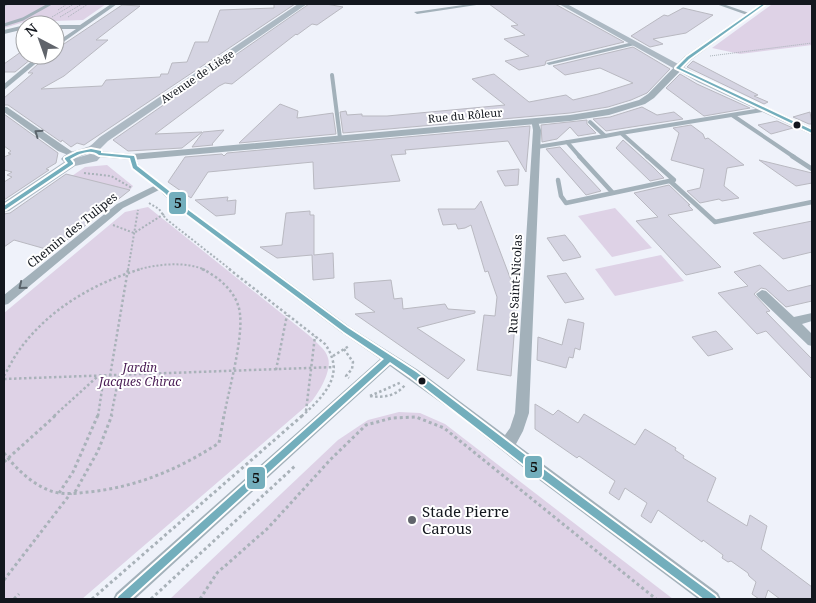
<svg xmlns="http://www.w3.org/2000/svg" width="816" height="603" font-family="'Noto Serif',serif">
<rect width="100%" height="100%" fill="#eff2fa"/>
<g fill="#ded2e6">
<path d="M4 4H106L83 20 24 22 4 28Z"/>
<path d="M812 4V45L740 54 712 48 771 5Z"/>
<path d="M107 165 133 186 130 190 72 176 85 167Z"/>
<path d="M148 207 311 337C316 343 326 349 328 358 332 370 320 391 312 401L82 599H4V313L125 212Z"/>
<path d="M615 208 652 248 612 257 578 216Z"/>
<path d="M661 255 684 281 615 296 595 269Z"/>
<path d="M399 412 420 413 445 424 673 599H170L338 440 368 420Z"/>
</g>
<g fill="#d5d4e2" stroke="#b9b9c1">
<path d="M274 4H295L84 145 77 143 71 147 62 140 61 142 8 105H4V98L33 73H28L48 55H55V50L122 5 140 6 96 40H108L64 76 41 89 102 86 106 80 160 77 161 74H168L172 63 187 62 195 42H208L220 10 274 8Z"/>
<path d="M309 4H326L343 7 317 25 312 24 297 35 296 34 232 84 225 83 219 86 155 134 202 132 182 148 128 151 113 140Z"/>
<path d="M489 4H555L624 42 546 61 545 65 519 70 505 61 529 56 504 39 525 35 511 26 518 25Z"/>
<path d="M683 8 713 15 686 33 653 39 663 44 650 47 631 36 664 15 668 16Z"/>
<path d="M633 47 670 69 647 93 631 100 608 107 570 113 343 133 340 112 346 111 347 115 362 114V116H387L505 105 472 79 494 74 529 102 566 95 573 100 598 94 633 83 600 68 565 75 553 66Z"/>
<path d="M25 49V55H36L15 72H4V64Z"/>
<path d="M693 61 758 95 754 96 768 102 764 104 687 67Z"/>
<path d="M680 74 697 84 750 108 704 116 666 88Z"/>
<path d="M280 104 298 111 297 118 333 113 336 134 239 143Z"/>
<path d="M642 107 657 115 674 112 683 119 606 131 593 119 610 117Z"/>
<path d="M810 112 812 124H809L793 117Z"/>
<path d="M4 114 58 153 56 163 46 169 49 170 4 200V182L12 177 7 175 12 172 4 170V157L11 154 8 153 11 151 4 146Z"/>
<path d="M587 120V124L596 133 578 136 570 127 557 139 542 142 541 125Z"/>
<path d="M777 121 793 128 771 134 758 125Z"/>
<path d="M691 125 703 134 705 139 708 138 744 165 727 168 724 186 739 198 722 201 719 199 700 203 687 191 700 188 704 169 671 160 679 133 673 128Z"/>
<path d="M530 126 526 172 508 141 405 150 406 154 391 155 400 181 314 189 313 162 208 172 191 198 168 182 185 157 222 154 224 156 227 153Z"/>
<path d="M224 130 212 144 213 145 192 147 203 132Z"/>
<path d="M623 140 653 167 664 178 650 181 616 148Z"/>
<path d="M560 147 601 191 586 195 546 149Z"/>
<path d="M759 160 812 173V183L796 186Z"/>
<path d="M519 169 518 185 505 186 497 171Z"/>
<path d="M66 174 130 190 53 251 14 240 4 247V214L10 213Z"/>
<path d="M669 185 690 205H688L693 210 668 215 721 267 686 275 636 221 658 217 634 193Z"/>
<path d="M228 197 227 201 236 200 235 214 216 216 195 200Z"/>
<path d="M481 201 517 296 511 376 477 370 484 315 495 316 497 297 488 271 485 272 471 225 465 228 458 229 456 224 443 225 438 209H475Z"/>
<path d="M310 211V215H314V255L333 253 334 278 313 280 312 255 277 258 260 247 282 245 286 213Z"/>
<path d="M812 221V252L783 259 753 233Z"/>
<path d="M565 235 573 245 581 257 563 261 547 238Z"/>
<path d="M760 265 788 291 812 285V301L786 307 766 289 761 288 754 294 770 311 766 312 812 359V379L766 331 757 334 718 293 748 286 734 272Z"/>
<path d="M566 273 574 285 584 299 565 303 547 276Z"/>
<path d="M391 280 394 299 402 298 403 309 445 304 448 309 475 311V313L417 328 465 360 448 379 355 314 375 312 355 298 354 283Z"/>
<path d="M568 319 584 323 580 350 575 348 573 358 569 357 566 368 537 360 538 337 562 345Z"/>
<path d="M716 331 733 349 708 356 692 337Z"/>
<path d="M535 404 553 415 558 410 578 423 584 414 635 445 645 429 676 448 675 450 684 456 683 458 716 478 707 501 747 526 750 515 767 526 761 549 812 587V599H780L768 590 765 599H759L752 594 756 582 749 576 748 573 731 561 728 562 722 558 723 555 703 540 702 542 658 510 651 523 641 516 647 503 625 488 619 500 609 493 615 481 579 456 577 458 535 429Z"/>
</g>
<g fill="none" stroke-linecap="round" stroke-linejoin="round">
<g stroke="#a9b2b9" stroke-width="1" stroke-dasharray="1 1" stroke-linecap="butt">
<path d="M58 10 67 4"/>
<path d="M52 17 74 4"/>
<path d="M60 17 82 4"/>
<path d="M68 17 88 4"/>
<path d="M710 56 812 43"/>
</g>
<g stroke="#a9b2b9" stroke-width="2" stroke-dasharray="2 2" stroke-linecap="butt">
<path d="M84 173 111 176 132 188"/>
<path d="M149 203 159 209 166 219 231 270"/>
<path d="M113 225 134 233 164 214"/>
<path d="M128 270 138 210"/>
<path d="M137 270C156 264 186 261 205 270"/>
</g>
<g stroke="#a9b2b9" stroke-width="2.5" stroke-dasharray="2.5 2.5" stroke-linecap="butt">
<path d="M202 269C219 277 238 293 240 314 243 340 229 389 224 416"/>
<path d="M229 269 325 344C346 374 325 395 302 416"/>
<path d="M344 349 353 362 352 369 346 376 349 378"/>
<path d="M333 356 349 346"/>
<path d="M276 370 287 315"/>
<path d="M4 376C9 367 14 357 20 349 49 309 94 283 141 269"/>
<path d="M110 376 128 269"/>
<path d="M4 379 335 367"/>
<path d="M370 396 402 382"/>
<path d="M370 396C384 398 396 396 405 385"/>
<path d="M306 411 315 336"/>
<path d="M54 416 97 377"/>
<path d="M98 416 104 376"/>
<path d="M111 416 119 376"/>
</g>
<g stroke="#a9b2b9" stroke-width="3" stroke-dasharray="3 3" stroke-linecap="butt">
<path d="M4 453C17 470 34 486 54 492 65 495 78 493 89 492 137 487 179 469 219 443L224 415"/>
<path d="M4 462 56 415"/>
<path d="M75 492 98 451 112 415"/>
<path d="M59 493 73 472 98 415"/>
<path d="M4 580 71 493"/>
<path d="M14 599 19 594"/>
<path d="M92 599 303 415"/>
<path d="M151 599 295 466"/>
<path d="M200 599 217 573 268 528 331 459 366 425 392 418 416 417 444 428 656 599"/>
</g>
<g stroke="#a3b1ba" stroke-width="3">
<path d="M4 5 6 4"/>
<path d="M4 25 23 19 50 4"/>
</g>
<g stroke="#a3b1ba" stroke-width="4">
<path d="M332 75 340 138"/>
<path d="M732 115 794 157"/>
<path d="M590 122 605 136 621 133"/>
<path d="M567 142 580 157"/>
<path d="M537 147 605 136"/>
<path d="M648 157 621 133 762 110"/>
</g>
<g stroke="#a3b1ba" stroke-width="4.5">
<path d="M579 156 612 192"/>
<path d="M792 156 812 169"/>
<path d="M558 180 561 196 566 203 674 180 647 156"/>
<path d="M670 181 715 222 812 202"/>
</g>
<g fill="#a3b1ba" fill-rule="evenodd">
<path d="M111 4H117L55 48V43L76 29H55V25H80Z"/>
<path d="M470 4H483L417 14 414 12Z"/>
<path d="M716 4H723L752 14 747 15Z"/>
<path d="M25 25V29L4 34V30Z"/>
<path d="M633 42 635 43V45L549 65 546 63Z"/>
<path d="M39 55H46L4 90V84Z"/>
<path d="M4 107H7L77 155 73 157 58 151 4 112Z"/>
<path d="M531 119H537L541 130 529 413 523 431 516 444 718 593 721 599H698L534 476 454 412 390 366 135 599H113L116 593 380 359 342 333 179 210 159 190 123 208 8 304 4 305V295L117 204 154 186 132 169 128 157 135 155 139 166 170 190 185 206 350 327 418 370 505 435 510 428 515 413 533 130Z"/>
<path d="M762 290 766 291 794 317 812 313V321L802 324 812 334V346L808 345 758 297 756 294Z"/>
</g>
<path fill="#a3b1ba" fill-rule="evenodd" d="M760 4H767L691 60 654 98 645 104 609 115 570 121 132 160 99 157 94 154 99 151 132 154 570 115 608 109 639 100 648 94 685 56Z"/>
<g fill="#adb9c3" fill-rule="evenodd">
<path d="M298 4H307L108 141 100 149 105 152 97 161 75 166 9 211 4 212V202L64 162 61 159C68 150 78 151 87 147 92 146 96 140 100 137ZM87 154H90L76 158Z"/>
<path d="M559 4H567L704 78 812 128V135L698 82Z"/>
</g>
<g stroke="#fff" stroke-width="4">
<g id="bus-1">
<path d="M763 4H765L689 59 680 68 812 130V133L676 68 687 57Z"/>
<path d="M91 149 101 151V153L134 156 137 166 169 191 184 207 348 328 416 372 542 468 715 596 717 599H704L536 474 410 376 390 362 129 599H117L119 596 384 359 344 332 180 209 165 193 133 168 130 158 99 155C91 148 78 154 70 159L73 163V164L6 209 4 210V206L68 163 65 159V158L77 152Z"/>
</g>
</g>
<use href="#bus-1" fill="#73aebc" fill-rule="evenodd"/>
</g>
<defs><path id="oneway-chevron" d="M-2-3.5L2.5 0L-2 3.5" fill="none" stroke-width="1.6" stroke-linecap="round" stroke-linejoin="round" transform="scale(1.25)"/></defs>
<g stroke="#5b646c">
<use href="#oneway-chevron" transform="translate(38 133) rotate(-145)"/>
<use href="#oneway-chevron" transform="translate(22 286) rotate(141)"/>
</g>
<g fill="#13171e" stroke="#fff" stroke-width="2">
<circle cx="797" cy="125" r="4.5"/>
<circle cx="422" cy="381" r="4.5"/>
</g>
<circle fill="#60646b" stroke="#fff" stroke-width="2" cx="412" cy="520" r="5"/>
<g text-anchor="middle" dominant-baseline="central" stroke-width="4" stroke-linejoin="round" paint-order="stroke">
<g font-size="11" fill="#13171e" stroke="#fff">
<text transform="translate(197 76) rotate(-34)">Avenue de Liège</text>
<text transform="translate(465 115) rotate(-5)">Rue du Rôleur</text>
</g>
<g font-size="12" fill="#13171e" stroke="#fff">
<text transform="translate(72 230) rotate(-39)">Chemin des Tulipes</text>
<text transform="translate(515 284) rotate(-87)">Rue Saint-Nicolas</text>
</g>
<g font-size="12" font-style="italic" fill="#491b54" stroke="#fff">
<text x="140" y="367">Jardin<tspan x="140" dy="14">Jacques Chirac</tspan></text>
</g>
<g font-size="15" fill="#13171e" stroke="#fff" text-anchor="start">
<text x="422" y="511">Stade Pierre<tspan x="422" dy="17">Carous</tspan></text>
</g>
</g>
<g stroke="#fff" stroke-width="2">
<rect x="168" y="191" width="19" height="24" rx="5" fill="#73aebc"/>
<rect x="524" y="455" width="19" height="24" rx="5" fill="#73aebc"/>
<rect x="246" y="466" width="20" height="24" rx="5" fill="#73aebc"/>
</g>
<g font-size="14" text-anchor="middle" font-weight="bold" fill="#111">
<text x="178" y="208">5</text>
<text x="534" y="472">5</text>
<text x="256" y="483">5</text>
</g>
<rect width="816" height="603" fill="none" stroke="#13171e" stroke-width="10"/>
<g transform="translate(40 40) rotate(319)"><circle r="24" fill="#ffffff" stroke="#a1a2a5"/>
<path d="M0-4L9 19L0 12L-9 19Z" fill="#60646b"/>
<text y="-8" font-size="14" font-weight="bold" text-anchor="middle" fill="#13171e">N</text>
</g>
</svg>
